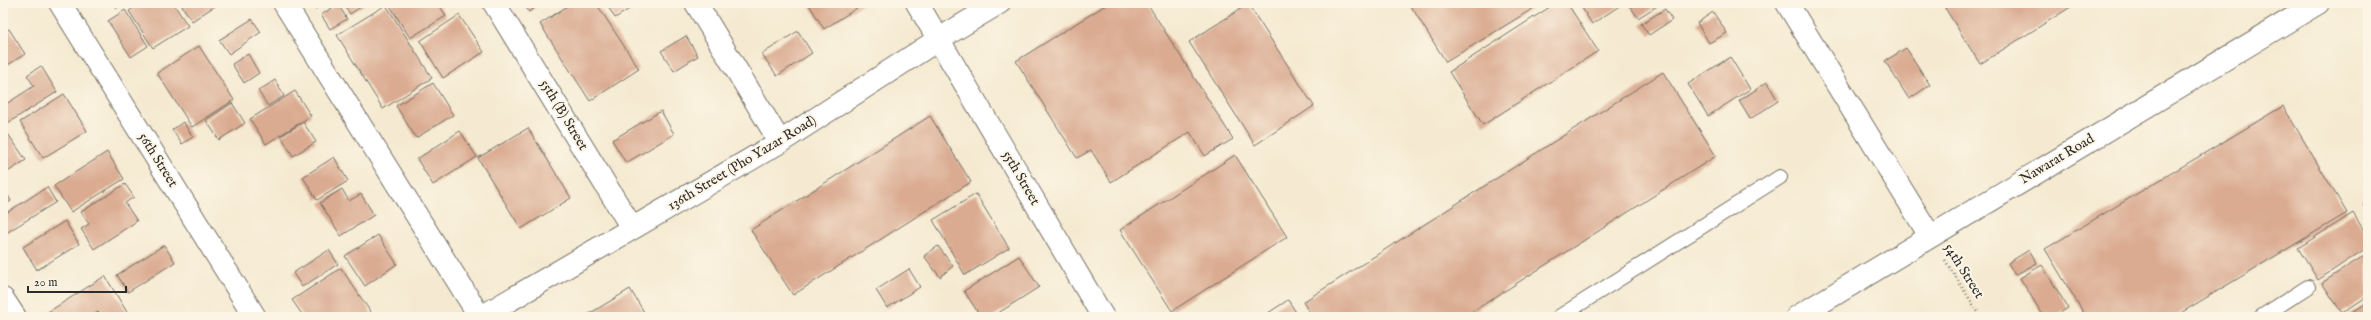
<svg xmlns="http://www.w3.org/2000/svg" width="2371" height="320" font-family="'IM FELL English',serif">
<rect width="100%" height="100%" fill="#fcf5e5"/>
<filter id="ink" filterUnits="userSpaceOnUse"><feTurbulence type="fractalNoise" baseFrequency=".025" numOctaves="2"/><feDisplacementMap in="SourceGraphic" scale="8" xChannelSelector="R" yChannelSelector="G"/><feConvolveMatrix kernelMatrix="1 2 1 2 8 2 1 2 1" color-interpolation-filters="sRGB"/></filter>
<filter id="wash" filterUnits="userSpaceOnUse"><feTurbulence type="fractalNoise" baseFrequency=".012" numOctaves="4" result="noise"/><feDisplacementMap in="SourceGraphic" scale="16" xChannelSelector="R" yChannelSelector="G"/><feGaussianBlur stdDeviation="0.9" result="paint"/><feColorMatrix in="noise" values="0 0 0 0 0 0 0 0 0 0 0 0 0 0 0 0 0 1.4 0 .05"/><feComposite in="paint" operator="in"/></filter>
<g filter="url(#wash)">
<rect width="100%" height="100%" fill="#f5ead1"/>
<g id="blocks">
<g fill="#daab91">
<path d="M113 3H124L116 8Z"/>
<path d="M141 3H173L188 26 153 48 129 11Z"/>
<path d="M180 3H213L215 6 192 21Z"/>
<path d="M311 3H326L315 9Z"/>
<path d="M343 3H367L350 14Z"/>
<path d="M395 3H438L446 16 410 38 390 6Z"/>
<path d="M523 3H542L529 12Z"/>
<path d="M572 3H596L639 69 590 101 540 24Z"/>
<path d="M606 3H639L615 18Z"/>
<path d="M808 3H865L824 29Z"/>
<path d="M1109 3H1147L1233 139 1205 156 1190 132 1111 182 1091 150 1077 158 1016 61Z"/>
<path d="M1409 3H1542L1446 62Z"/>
<path d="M1556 3H1567L1598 51 1483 125 1449 72Z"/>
<path d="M1579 3H1624L1592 24Z"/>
<path d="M1628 3H1662L1638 18Z"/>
<path d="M1942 3H2077L1980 64Z"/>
<path d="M338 4 347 19 330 29 321 15Z"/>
<path d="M1248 4 1314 106 1255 145 1189 42Z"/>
<path d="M386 5 432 78 383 109 337 35Z"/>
<path d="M1665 9 1672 20 1649 35 1641 24Z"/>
<path d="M125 10 148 46 131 57 108 21Z"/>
<path d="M1713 12 1727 33 1709 43 1697 23Z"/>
<path d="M459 15 484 52 443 78 420 41Z"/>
<path d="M252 19 261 32 229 54 219 40Z"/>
<path d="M9 29 25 54 3 68V32Z"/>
<path d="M798 31 812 53 777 76 762 54Z"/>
<path d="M686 36 698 56 674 71 661 51Z"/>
<path d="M199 46 234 100 192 127 157 73Z"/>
<path d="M1906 48 1930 85 1909 99 1885 61Z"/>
<path d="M248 54 259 73 244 83 232 64Z"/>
<path d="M1730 57 1750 89 1708 116 1688 84Z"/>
<path d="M41 66 57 92 3 126V106L34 86 27 75Z"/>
<path d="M1663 72 1716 156 1464 317H1312L1303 302Z"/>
<path d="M275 80 284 96 268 106 258 91Z"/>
<path d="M1767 82 1778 101 1750 119 1739 101Z"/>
<path d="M433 83 453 115 416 138 396 106Z"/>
<path d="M295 91 311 116 266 144 250 119Z"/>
<path d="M64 94 87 131 43 158 20 122Z"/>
<path d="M232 103 245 123 219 140 206 120Z"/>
<path d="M2283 106 2347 213 2174 317H2086L2045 249Z"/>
<path d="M661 111 674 134 626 163 612 140Z"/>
<path d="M930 116 971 182 793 295 751 230Z"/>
<path d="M183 122 193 137 182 144 172 130Z"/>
<path d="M303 122 316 142 293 156 281 136Z"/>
<path d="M528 128 571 198 521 229 478 158Z"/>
<path d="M460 131 477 157 433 185 417 159Z"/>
<path d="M8 134 26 160 6 173 3 169V138Z"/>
<path d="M107 152 124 179 71 212 54 186Z"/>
<path d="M1235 155 1287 237 1172 311 1120 230Z"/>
<path d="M334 157 348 181 317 200 303 177Z"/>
<path d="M3 172 8 180 3 184Z"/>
<path d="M125 184 134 197 125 203 137 221 94 249 81 229 89 224 81 212Z"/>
<path d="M47 187 56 202 6 233 3 229V215Z"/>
<path d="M342 189 349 201 361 194 374 215 341 236 320 203Z"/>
<path d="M5 191 11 201 3 206V192Z"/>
<path d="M976 194 1009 248 965 275 933 220Z"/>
<path d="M2368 202V213L2363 205Z"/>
<path d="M2353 213 2368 237V247L2318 280 2298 248Z"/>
<path d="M65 221 79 244 37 270 23 247Z"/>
<path d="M378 235 397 264 365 286 345 256Z"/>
<path d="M164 245 175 262 128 292 117 275Z"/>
<path d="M938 246 953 266 940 277 924 256Z"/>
<path d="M329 250 338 264 302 287 293 273Z"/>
<path d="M2029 250 2037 263 2015 275 2008 263Z"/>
<path d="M2368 253V296L2342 313 2322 283Z"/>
<path d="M1019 256 1039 287 992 317H981L964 291Z"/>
<path d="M2042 265 2068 308 2053 317H2044L2020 278Z"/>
<path d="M341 268 374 317H304L292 300Z"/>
<path d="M909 269 920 287 887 308 876 290Z"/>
<path d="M105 276 130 317H102L98 312 90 317H46L45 314Z"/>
<path d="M630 289 647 317H584Z"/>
<path d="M1288 300 1299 317H1262Z"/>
<path d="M2368 302V317H2345Z"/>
</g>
</g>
</g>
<g filter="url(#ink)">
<use href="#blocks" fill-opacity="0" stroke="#726e65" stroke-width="1"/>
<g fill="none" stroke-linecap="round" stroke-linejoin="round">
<g stroke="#726e65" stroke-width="16">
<g id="service">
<path d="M1559 317 1780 177"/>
<path d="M2261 317 2308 287"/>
</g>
</g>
<g stroke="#726e65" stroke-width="24">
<g id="minor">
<path d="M60 3 255 317"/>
<path d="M284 3 480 317"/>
<path d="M494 3 632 228"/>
<path d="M696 3 780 142"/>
<path d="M917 3 1103 317"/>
<path d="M1787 3 1930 236"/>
<path d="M3 299 15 317"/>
<path d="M481 317 780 142 939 39 999 3"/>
<path d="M1797 317 2318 3"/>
</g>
</g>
<path stroke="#726e65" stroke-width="2.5" stroke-dasharray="1 3" stroke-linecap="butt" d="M1945 260 1981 317"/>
<use href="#service" stroke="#fff" stroke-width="14"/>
<use href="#minor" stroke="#fff" stroke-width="22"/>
</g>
</g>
<g text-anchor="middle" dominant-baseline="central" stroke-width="4" stroke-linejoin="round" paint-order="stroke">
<g font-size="14" fill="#2b2b2b" stroke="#fcf5e5">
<text transform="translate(564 115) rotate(59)">55th (B) Street</text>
<text transform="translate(2057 159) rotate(-31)">Nawarat Road</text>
<text transform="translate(158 160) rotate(58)">56th Street</text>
<text transform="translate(742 163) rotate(-31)">136th Street (Pho Yazar Road)</text>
<text transform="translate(1021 178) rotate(60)">55th Street</text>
<text transform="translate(1964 271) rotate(58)">54th Street</text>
</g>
</g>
<rect width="2371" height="320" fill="none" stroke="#fcf5e5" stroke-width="16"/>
<path d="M28 286v6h98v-6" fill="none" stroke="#2b2b2b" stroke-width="2"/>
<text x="34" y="286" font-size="12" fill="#2b2b2b" stroke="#fcf5e5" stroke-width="3" paint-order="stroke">20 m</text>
</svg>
